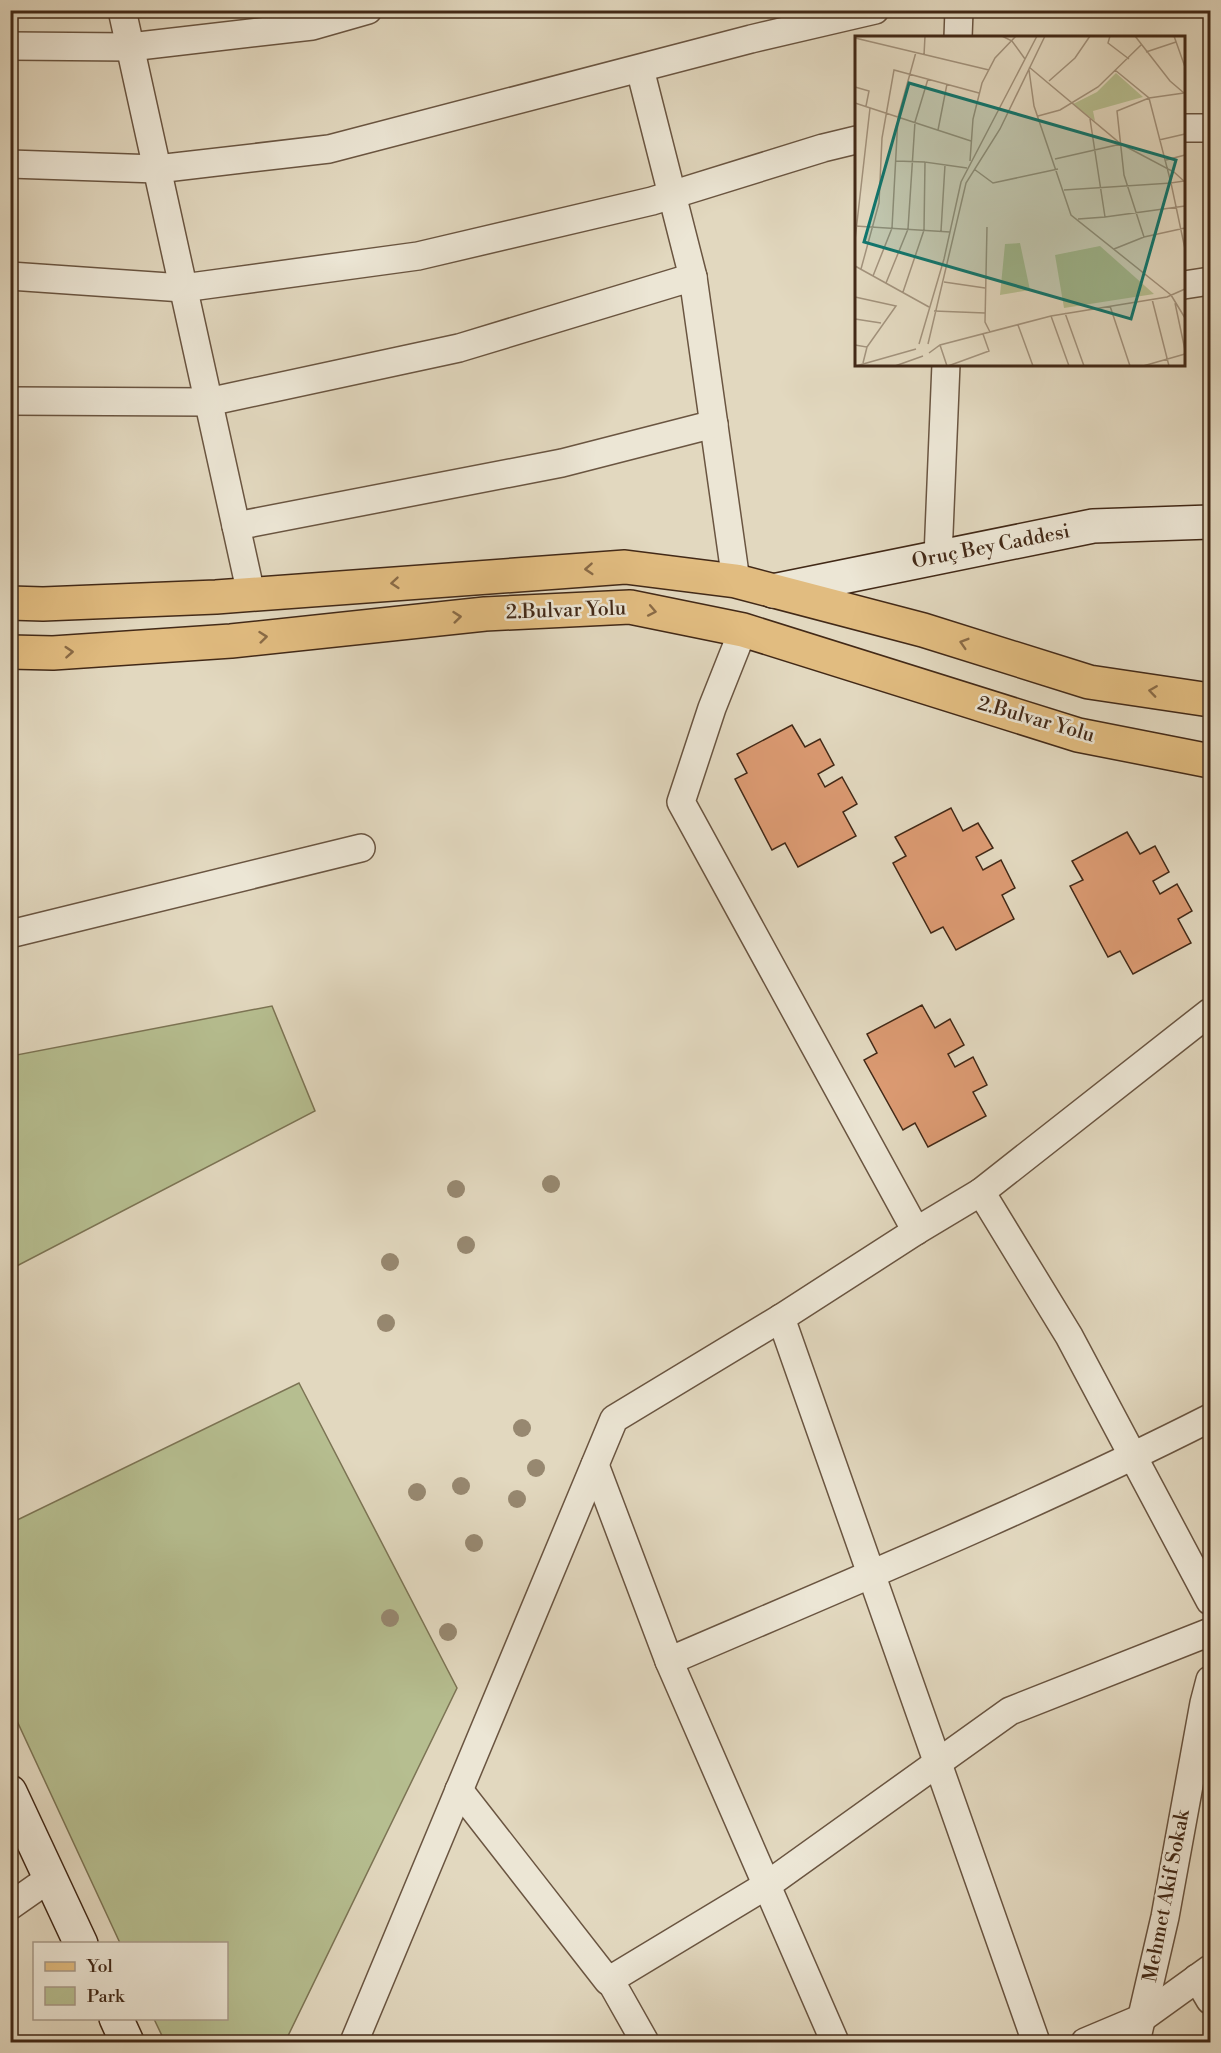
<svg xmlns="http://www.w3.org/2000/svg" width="1221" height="2053" font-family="'Libre Bodoni',serif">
<rect width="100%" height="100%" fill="#e2d8bf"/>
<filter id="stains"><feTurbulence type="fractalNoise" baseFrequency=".00333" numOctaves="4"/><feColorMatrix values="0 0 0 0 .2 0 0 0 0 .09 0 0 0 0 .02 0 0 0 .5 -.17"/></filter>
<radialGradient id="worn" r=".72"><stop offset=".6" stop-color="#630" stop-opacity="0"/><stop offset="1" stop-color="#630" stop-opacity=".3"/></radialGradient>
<g fill="#b6be90" stroke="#7c7454" stroke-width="1.5">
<path d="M272 1006 315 1111 11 1269V1056Z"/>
<path d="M299 1383 457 1688 285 2042H165L154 2019 226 2018V1944L120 1943 11 1708V1523Z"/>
</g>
<g fill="#db9a72" stroke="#422917" stroke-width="1.5">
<path d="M792 725 805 747 820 739 834 765 818 774 825 787 842 777 857 804 843 812 856 836 798 867 785 843 772 850 735 779 747 773 737 754Z"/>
<path d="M951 808 963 831 978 823 993 848 976 857 983 870 1001 860 1015 888 1002 895 1014 919 956 950 943 927 931 933 893 863 906 856 895 837Z"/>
<path d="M1127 832 1140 854 1155 846 1169 872 1153 881 1160 894 1177 884 1192 911 1178 919 1191 943 1133 974 1120 951 1108 957 1070 886 1083 880 1072 861Z"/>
<path d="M922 1005 935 1028 950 1019 964 1045 948 1054 955 1067 973 1057 987 1085 973 1092 986 1116 928 1147 915 1123 903 1130 864 1060 877 1053 867 1034Z"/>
</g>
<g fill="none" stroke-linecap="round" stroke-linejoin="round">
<g stroke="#6a5541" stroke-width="30">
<g id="minor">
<path d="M122 10 251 594"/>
<path d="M958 38 959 10"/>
<path d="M10 46 130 47 312 26 368 10"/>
<path d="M640 69 693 277"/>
<path d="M1184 128H1210"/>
<path d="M10 164 157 169 329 149 751 39 875 10"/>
<path d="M10 276 183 288 418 256 652 201 823 148 856 140"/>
<path d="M1184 285 1210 281"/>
<path d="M10 401 208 402 459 348 693 277 736 581"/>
<path d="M236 526 562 463 714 424"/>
<path d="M938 557 946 364"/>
<path d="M743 630 712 708 681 802 916 1231"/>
<path d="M10 934 361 848"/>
<path d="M981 1192 1069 1336 1210 1601"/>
<path d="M781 1318 1036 2042"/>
<path d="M595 1465 669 1661C850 1583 1034 1507 1210 1418"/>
<path d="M669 1661 835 2042"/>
<path d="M459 1790 608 1981 767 1885 1010 1711 1210 1632"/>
<path d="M10 1906 50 1878"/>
<path d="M1197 1978 1210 2000"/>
<path d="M610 1980 645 2042"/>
<path d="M354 2042 614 1419 781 1318 916 1231 981 1192 1210 1012"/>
<path d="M1085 2042 1142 2018 1210 1969"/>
<path d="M1136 2042 1165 1917 1204 1703 1210 1680"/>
</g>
</g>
<g stroke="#422917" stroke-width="36">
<g id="secondary">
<path d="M773 591 1093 526 1210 522"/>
<path d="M10 1792 81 1944"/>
<path d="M116 2018 127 2042"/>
</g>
</g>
<g stroke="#422917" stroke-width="36">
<g id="primary">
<path d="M10 603 43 604 216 597 625 567 736 581 923 630 1089 682 1210 700"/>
<path d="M10 652 53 653 231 641 485 614 630 607 743 630 1078 735 1210 761"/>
</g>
</g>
<use href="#minor" stroke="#ece6d5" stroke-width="27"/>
<use href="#secondary" stroke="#ece6d5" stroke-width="33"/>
<use href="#primary" stroke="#e1bc80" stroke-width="33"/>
</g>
<g fill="#978870">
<circle cx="551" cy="1184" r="9"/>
<circle cx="456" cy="1189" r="9"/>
<circle cx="466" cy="1245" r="9"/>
<circle cx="390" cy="1262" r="9"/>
<circle cx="386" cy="1323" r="9"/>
<circle cx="522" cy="1428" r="9"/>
<circle cx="536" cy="1468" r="9"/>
<circle cx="461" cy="1486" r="9"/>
<circle cx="417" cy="1492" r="9"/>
<circle cx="517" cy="1499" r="9"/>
<circle cx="474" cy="1543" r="9"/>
<circle cx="390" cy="1618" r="9"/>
<circle cx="448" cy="1632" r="9"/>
</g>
<defs><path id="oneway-chevron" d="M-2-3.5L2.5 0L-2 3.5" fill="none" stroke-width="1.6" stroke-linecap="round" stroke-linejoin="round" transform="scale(1.5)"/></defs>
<g stroke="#8a6b46">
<use href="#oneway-chevron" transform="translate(589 569) rotate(176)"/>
<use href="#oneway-chevron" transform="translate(395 583) rotate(175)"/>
<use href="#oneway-chevron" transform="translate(652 611) rotate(11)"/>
<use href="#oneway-chevron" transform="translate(457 617) rotate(-6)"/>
<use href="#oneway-chevron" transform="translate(263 637) rotate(-6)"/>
<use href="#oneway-chevron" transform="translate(964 643) rotate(-163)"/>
<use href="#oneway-chevron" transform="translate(69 652) rotate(-4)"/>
<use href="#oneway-chevron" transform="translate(1153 691) rotate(-172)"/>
</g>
<g text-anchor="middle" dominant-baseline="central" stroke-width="5" stroke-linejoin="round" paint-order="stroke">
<g font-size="20" fill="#422917" stroke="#ece6d5">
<text transform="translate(991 547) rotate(-11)">Oruç Bey Caddesi</text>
<text transform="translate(566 611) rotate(-2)">2.Bulvar Yolu</text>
<text transform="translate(1036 720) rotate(16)">2.Bulvar Yolu</text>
<text transform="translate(1167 1896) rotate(-79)">Mehmet Akif Sokak</text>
</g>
</g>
<g transform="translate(855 36)">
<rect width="330" height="330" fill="#e2d8bf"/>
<path d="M261 37 288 61 238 75 240 85 218 68 242 56ZM165 207 175 254 145 259 150 208ZM245 210 299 258 209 272 200 219Z" fill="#b6be90"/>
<path fill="none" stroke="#a2927c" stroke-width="1.5" d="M147 0 157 5 170 23M255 0 253 7 274 23M280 0 315 45 329 57M319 0 330 31M0 2 134 34M291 16 321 6M69 19 70 0M174 31 266 108 319 136 330 146M174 34 179 70 216 179 316 259M260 34 294 62 316 147 329 145M194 45 220 22 235 0M0 51 14 55 11 70M0 67 116 105M183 80 205 74 243 51 286 9M83 94 92 48M304 104 330 98M200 123 266 108M311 124 330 119M41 125 70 126M115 125 118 83 127 47 140 22 161 0M119 133 138 147 203 133M209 154 316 147 330 213M250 181 330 170M223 183 250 181 235 83M0 190 95 196M132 191 130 286 135 296M86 195 90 129M289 201 330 192M0 204 15 72M259 213 289 201 269 139 262 75 294 62 329 57M0 230 74 271M6 233 24 167 27 102 39 34 124 57M18 240 37 192 43 81 61 16M89 246 130 252M31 247 53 193 60 86 73 43M48 256 69 194 70 126 112 132M316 259 330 282M0 261 41 270 12 311M297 263 314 330M320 267 330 314M255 270 275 330M79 275 130 277M210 277 229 330M196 280 214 330M0 283 26 287M163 289 178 330M64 308 89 223 106 146 182 0M73 308 111 147 145 93 190 0M0 309 12 311 8 327M85 309 92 330M74 317 85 309 196 280 312 261 330 253M1 330 61 313M40 330 68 320M93 330 134 315 128 298M288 330 330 318"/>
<path fill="#0f766e" fill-opacity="0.15" stroke="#0f766e" stroke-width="3" d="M54 47 321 124 276 283 9 206Z"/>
<rect width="330" height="330" fill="none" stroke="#422917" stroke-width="3"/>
</g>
<rect width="1221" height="2053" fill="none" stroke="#e2d8bf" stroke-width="36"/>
<rect x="12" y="12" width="1197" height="2029" fill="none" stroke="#422917" stroke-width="3"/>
<rect x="18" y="18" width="1185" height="2017" fill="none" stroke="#422917" stroke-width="1.5"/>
<rect x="33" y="1942" width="195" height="78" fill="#ece6d5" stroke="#a89a89" stroke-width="1.5"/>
<rect x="45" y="1962" width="30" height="9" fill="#e1bc80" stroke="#a89a89" stroke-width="1.5"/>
<text x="87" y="1972" font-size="18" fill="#422917">Yol</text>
<rect x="45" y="1987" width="30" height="18" fill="#b6be90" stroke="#a89a89" stroke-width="1.5"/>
<text x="87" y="2002" font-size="18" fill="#422917">Park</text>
<rect width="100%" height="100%" filter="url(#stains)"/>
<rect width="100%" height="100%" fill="url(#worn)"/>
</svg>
